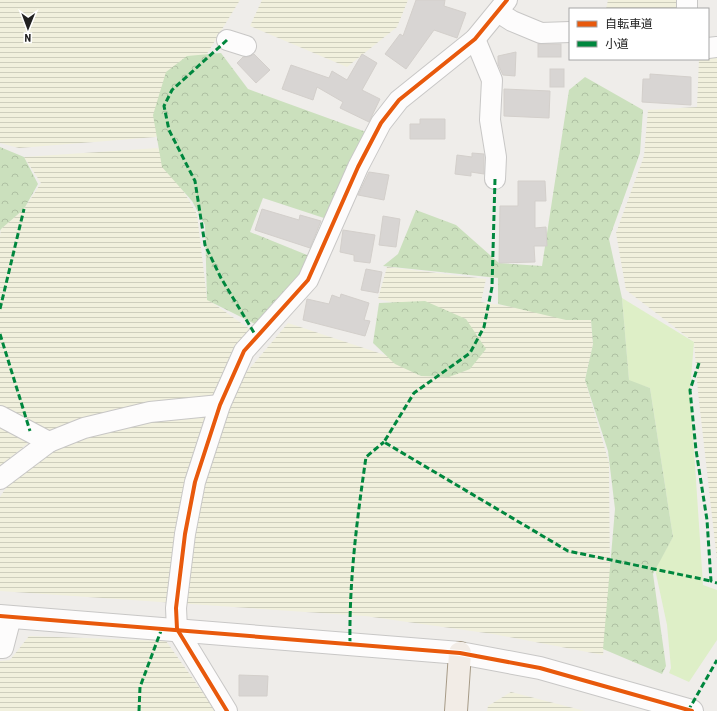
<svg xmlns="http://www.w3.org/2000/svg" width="717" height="711" font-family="'Roboto Condensed','Noto Sans JP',sans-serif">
<defs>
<pattern id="farmland-rules" width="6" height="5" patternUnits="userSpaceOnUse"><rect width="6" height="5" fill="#f1f0dd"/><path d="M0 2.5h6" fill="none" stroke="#cecebd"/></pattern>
<pattern id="forest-crowns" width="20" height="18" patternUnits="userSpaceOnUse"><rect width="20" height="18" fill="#cbe0bd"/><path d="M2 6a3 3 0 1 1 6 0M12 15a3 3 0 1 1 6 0" fill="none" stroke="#aec0a2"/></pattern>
</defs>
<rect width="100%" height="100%" fill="#efedea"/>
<g fill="url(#farmland-rules)">
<path d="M0 0H240L156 137 19 148 0 143Z"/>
<path d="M262 0H408L397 27 347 67 250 26Z"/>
<path d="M608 0H679V9H606Z"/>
<path d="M717 54V560L698 392 694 342 626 290 616 233 644 156 648 110 697 107 699 59H708V55Z"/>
<path d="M158 148 197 214 207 299 254 332 215 397 38 435 0 466V236L1 229 24 209 41 183 24 157Z"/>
<path d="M387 267 486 279 481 302 591 320 593 344 585 380 609 463 610 583 603 655 493 634 365 616 0 591V497L24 460 136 415 219 405 288 323 385 355 421 376 466 319 378 299Z"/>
<path d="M29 636 166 641 216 711H0V661L10 660Z"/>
<path d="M511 692 585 711H487L488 706Z"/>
</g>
<path fill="#deefc7" d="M622 298 694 342 690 390 703 585 717 590V640L689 682 669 673 671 668 667 625 655 569 673 537 650 388 629 381Z"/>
<g fill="url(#forest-crowns)">
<path d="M221 53 248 89 369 133 327 219 263 198 250 232 317 259 259 326 207 300 205 225 192 201 162 167 153 115 166 72 187 56Z"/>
<path d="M585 77 643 110 640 153 609 239 622 298 629 380 650 388 673 537 653 574 666 666 662 674 603 649 615 509 608 451 585 380 593 344 591 320H566L498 304V278L383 266 398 254 416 210 456 225 499 263 542 266 569 90Z"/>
<path d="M0 147 24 157 38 184 24 209 1 229 0 231Z"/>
<path d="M425 301 466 319 486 349 470 369 449 377 421 376 395 364 373 343 379 303Z"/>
</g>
<g fill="#d8d5d3" stroke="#d3cfcb">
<path d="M416 0H445L444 6 466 13 457 38 434 30 406 69 385 54 400 34 403 36Z"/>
<rect x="538" y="44" width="23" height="13"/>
<path d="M516 52 515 76 503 75 498 64V56Z"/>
<path d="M254 54 270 70 256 83 237 63 243 57H249Z"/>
<path d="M362 54 377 63 362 90 380 99 369 122 340 108 343 102 317 87 313 100 282 89 291 65 329 78 332 71 347 80Z"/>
<rect x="550" y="69" width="14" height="18"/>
<path d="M650 74 691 77V105L642 102 643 79H650Z"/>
<path d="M504 89 550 91 549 118 504 116Z"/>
<path d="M420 119H445V139H410V124H420Z"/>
<path d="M472 153 484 154V174L471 172V176L455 174 457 155 472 157Z"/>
<path d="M369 172 389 175 384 200 358 195Z"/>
<path d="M518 181H545L546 201H535V228L546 227 547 246H534L535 262 499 263 500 206H518Z"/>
<path d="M262 209 299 220 300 215 321 221 310 248 255 230Z"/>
<path d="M383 216 400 219 396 247 379 245Z"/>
<path d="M343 230 375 235 370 263 354 261V255L340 252Z"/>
<path d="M366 269 382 272 378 293 361 290Z"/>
<path d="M341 294 369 303 364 320 370 321 365 336 303 320 307 299 329 304 332 295 340 298Z"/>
<path d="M239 675 268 676 267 696H239Z"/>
</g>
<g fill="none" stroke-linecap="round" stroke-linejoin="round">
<g stroke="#c8c7c6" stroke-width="22">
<g id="minor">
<path d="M687 0V9"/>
<path d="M498 12 512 21 541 33 570 32"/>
<path d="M475 39 492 80 490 120 496 157 495 179"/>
<path d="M227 40 246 46"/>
<path d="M708 48 717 47"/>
<path d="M0 416 49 442 84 428 150 412 220 405"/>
<path d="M0 479 49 442"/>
<path d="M0 648H3L11 617"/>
<path d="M227 711 177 629 176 608 185 534 195 482 220 405 244 351 308 280 358 167 381 123 399 100 475 39 507 0"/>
</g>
</g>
<g stroke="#c8c7c6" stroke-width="24">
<path id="tertiary" d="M0 616 460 653 540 668 692 711"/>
</g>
<g stroke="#a69a86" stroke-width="24">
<path id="primary" d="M456 711 460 653"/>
</g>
<use href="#minor" stroke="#fdfcfc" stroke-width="20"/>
<use href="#tertiary" stroke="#fdfcfc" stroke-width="22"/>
<use href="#primary" stroke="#f2ece6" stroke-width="22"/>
<g stroke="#00873e" stroke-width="3" stroke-dasharray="6 3" stroke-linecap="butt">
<path d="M227 40 172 90 164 106 169 130 195 181 205 245 221 278 256 336"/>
<path d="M495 179 492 287 484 327 470 353 414 393 384 442 568 551 711 581"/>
<path d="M0 309 24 209"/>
<path d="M0 334 30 431"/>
<path d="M699 363 690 390 696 450 707 520 711 581 717 583"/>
<path d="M350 644C349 581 357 519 366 457L384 442"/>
<path d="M139 711 140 687 162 628"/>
<path d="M688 711 717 660"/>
</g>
<g stroke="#fff" stroke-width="6">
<g id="cycleway">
<path d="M0 616 460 653 540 668 692 711"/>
<path d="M227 711 177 629 176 608 185 534 195 482 220 405 244 351 308 280 358 167 381 123 399 100 475 39 507 0"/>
</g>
</g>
<use href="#cycleway" stroke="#e8590c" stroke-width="4"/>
</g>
<rect x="569" y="8" width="140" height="52" fill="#ffffff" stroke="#a6a6a6"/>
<rect x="577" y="21" width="20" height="6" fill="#e8590c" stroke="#a6a6a6"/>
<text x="605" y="28" font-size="12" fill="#212121">自転車道</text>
<rect x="577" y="41" width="20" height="6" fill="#00873e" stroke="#a6a6a6"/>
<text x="605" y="48" font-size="12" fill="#212121">小道</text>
<g transform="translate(28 28) rotate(181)" stroke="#ffffff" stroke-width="3" paint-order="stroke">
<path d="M0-3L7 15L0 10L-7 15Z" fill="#212121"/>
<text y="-6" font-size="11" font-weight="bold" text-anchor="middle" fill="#212121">N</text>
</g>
</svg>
